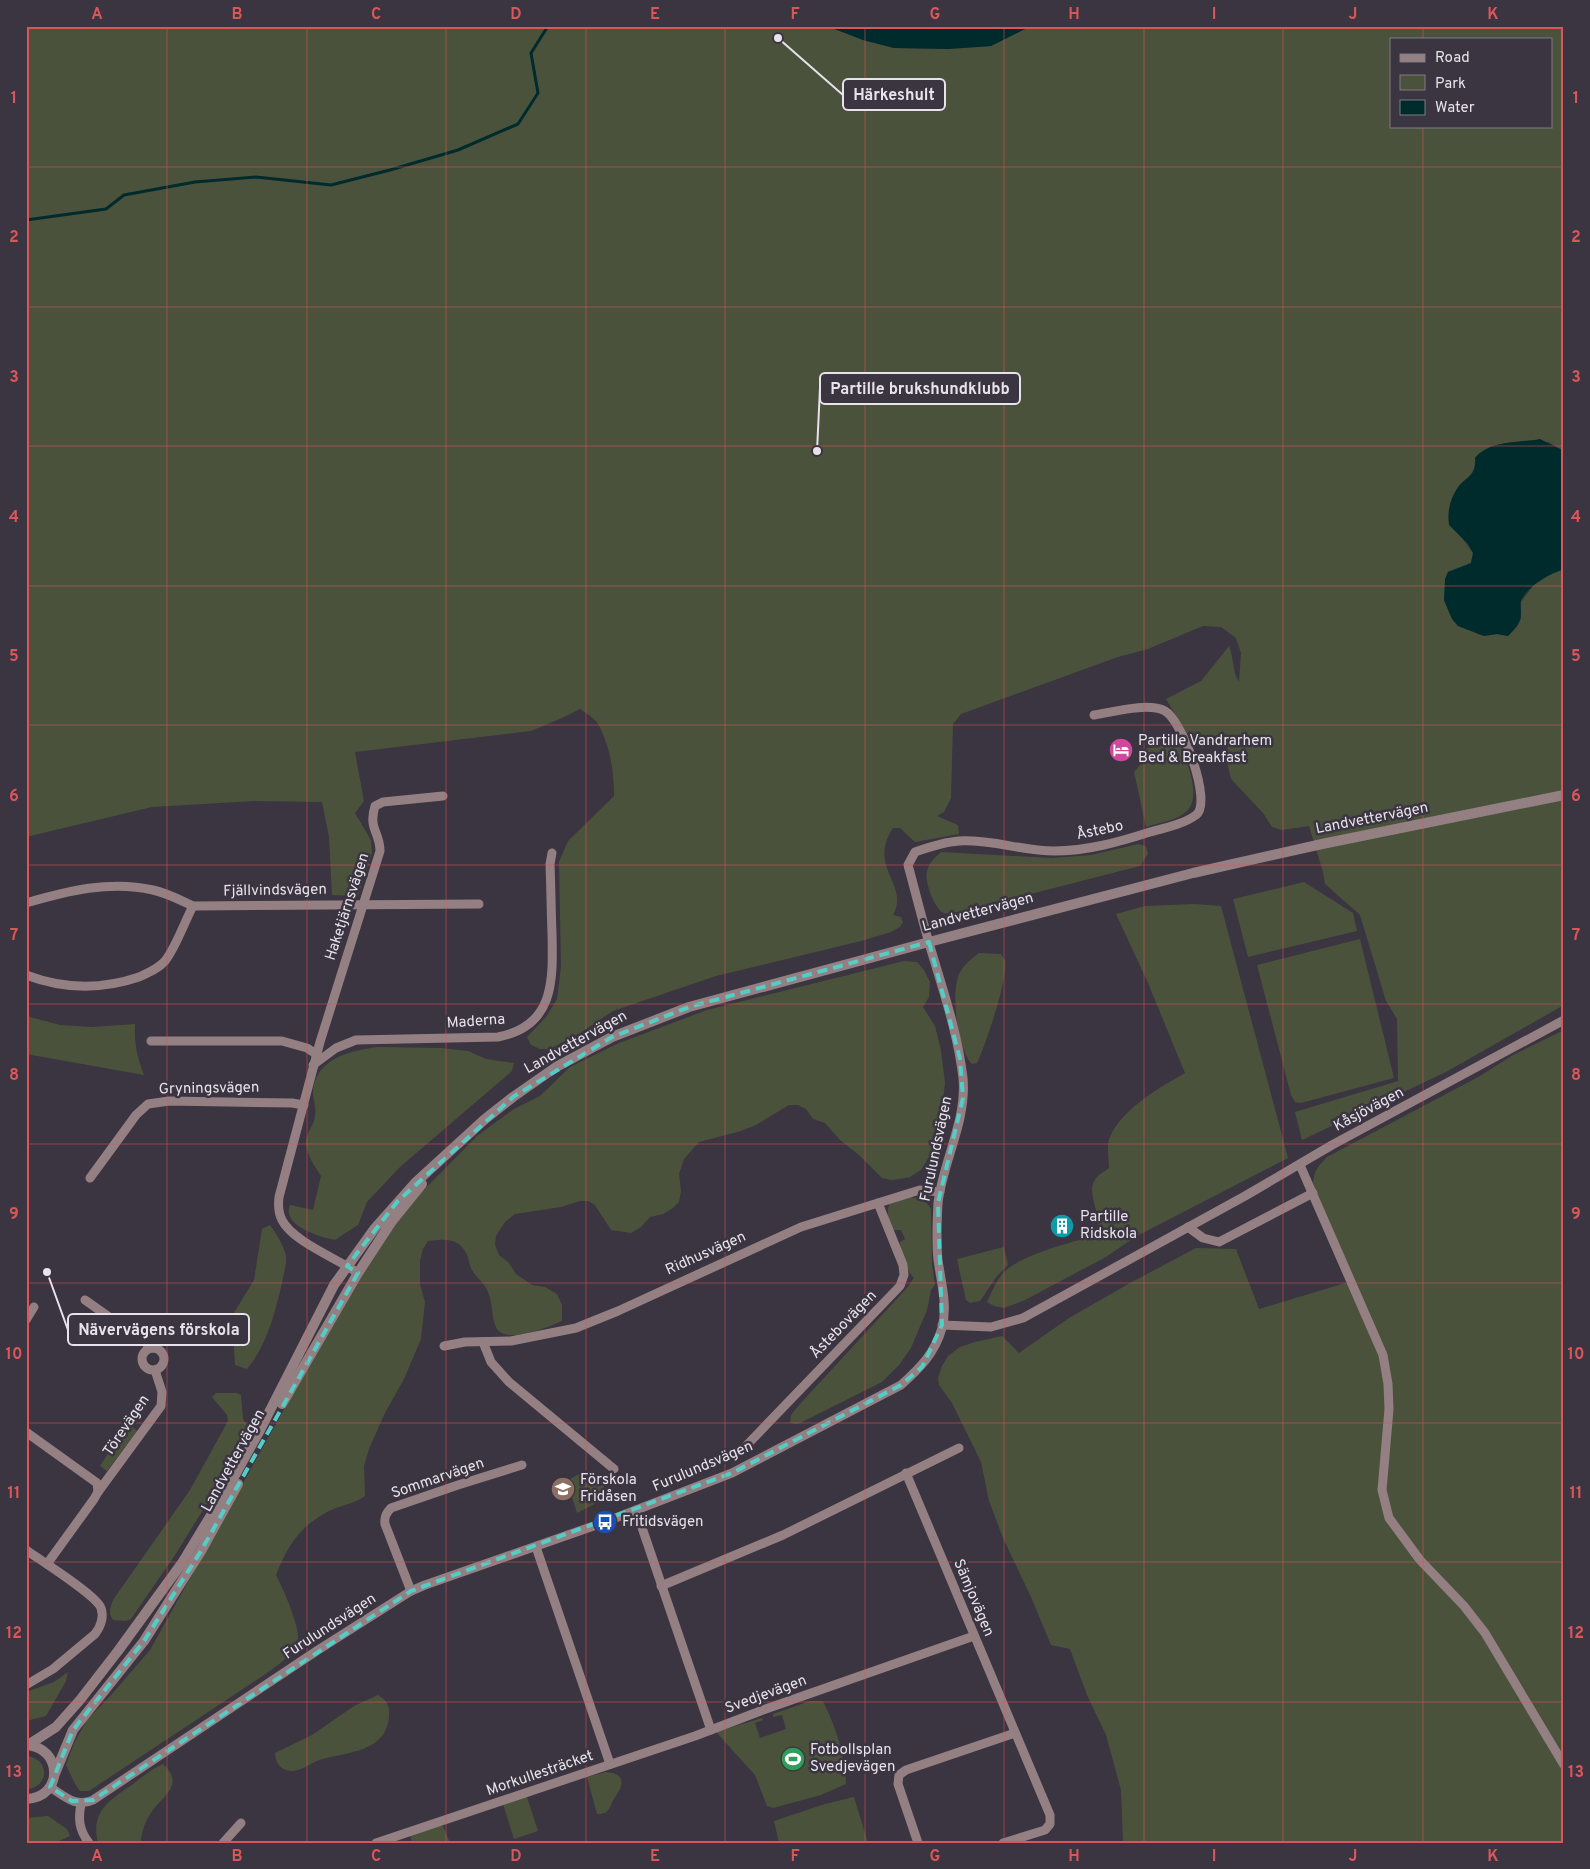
<svg xmlns="http://www.w3.org/2000/svg" width="1590" height="1869" font-family="Overpass,sans-serif">
<rect width="100%" height="100%" fill="#3b3441"/>
<g fill="#4b523c" fill-rule="evenodd">
<path d="M26 26H827L863 40 894 48 948 49 991 46 1031 26H1564V451L1548 442 1505 443 1492 446 1480 453 1475 458C1476 472 1468 478 1459 487L1462 538 1473 553 1471 563 1448 572 1444 600 1452 619 1458 626 1484 636 1497 634 1508 636 1521 619V602L1534 585 1552 573 1564 569V1005L1446 1072 1302 1140 1295 1112 1398 1081 1397 1019 1386 1001 1360 915 1325 884 1323 872 1309 826 1282 830 1272 827 1263 813 1231 779 1227 762 1228 738 1211 743 1203 748 1190 742 1180 722 1166 699 1201 681 1229 646C1234 658 1232 671 1239 682L1241 653 1236 638 1221 627 1203 626 1148 649 1118 657 961 714 953 724 951 798 944 812 937 816 958 825 959 834 915 842 900 828H893C867 868 910 884 893 915L901 917 903 922 900 927 891 932 861 941 716 976 613 1011 580 1033 550 1049H540L531 1045 527 1037 546 1017 557 999 561 967 559 862 568 841 614 796C614 771 610 746 598 724 594 718 586 713 580 709L562 718 531 731 355 752 364 801 355 813 371 840 372 853 358 896 332 895 329 837 322 802 255 801 152 807 26 837ZM1391 39H1551V126H1391Z"/>
<path d="M1179 742C1186 760 1205 801 1183 814 1173 821 1158 823 1146 827L1134 772 1141 764 1139 750Z"/>
<path d="M1138 844 1146 846 1148 854 1140 866 956 913C953 913 947 914 944 913 934 909 924 880 927 871 930 862 934 858 941 852L1052 858 1091 855Z"/>
<path d="M1304 882 1353 913 1357 931 1248 957 1233 899Z"/>
<path d="M1195 904 1221 906 1288 1158 1135 1237 1106 1257 1025 1300 1004 1308 994 1306 987 1302C991 1293 996 1282 1002 1274 1020 1254 1072 1243 1098 1234 1104 1216 1084 1194 1096 1178 1099 1174 1105 1171 1109 1168 1109 1159 1106 1145 1110 1137 1121 1110 1160 1087 1185 1073L1148 983 1116 914 1145 906Z"/>
<path d="M1360 939 1394 1078 1301 1103 1295 1102 1291 1095 1257 965Z"/>
<path d="M979 953 1001 954C1001 955 1005 960 1005 960 1009 976 985 1047 977 1063L972 1064C957 1049 950 990 960 972 965 964 972 958 979 953Z"/>
<path d="M904 961 917 962 924 970 930 982 929 997 923 1007 935 1026 941 1050 945 1083 940 1127 932 1152 921 1170 910 1177 900 1179 891 1180 882 1178 859 1155 840 1140 825 1123 813 1119 806 1109 798 1105H789L756 1125 741 1131 699 1142 684 1159 679 1174 681 1191 679 1202 673 1208 663 1214 650 1217 641 1227 631 1233 611 1230 595 1205 588 1201H580L561 1207 515 1214 505 1222 496 1236 495 1245 499 1255 509 1263 516 1274 532 1285 545 1287 557 1294 562 1305V1321C549 1327 501 1347 495 1325 491 1313 493 1300 486 1288 482 1281 475 1276 472 1270 469 1265 469 1259 467 1255 459 1237 445 1239 428 1241L423 1249 420 1261V1284L425 1302 421 1339 404 1379 385 1413 369 1449 364 1466 365 1496C354 1504 341 1505 329 1511 300 1526 288 1545 276 1575 283 1588 299 1625 298 1638 297 1654 275 1667 264 1675L89 1791H80L75 1784 66 1765 74 1743 87 1720 112 1694 150 1650 345 1300 405 1209 478 1135 514 1109 540 1096 570 1067 619 1043 707 1010Z"/>
<path d="M26 1016 60 1025 92 1027 135 1024C134 1043 137 1057 144 1075L26 1054Z"/>
<path d="M1564 1030V1843H1123L1121 1790 1106 1735 1087 1695 1070 1649 1051 1645 1031 1597 1003 1538 989 1501 981 1462 952 1403 939 1385 938 1378 942 1366 948 1356 960 1347 975 1342 1002 1336 1019 1353 1069 1318 1130 1283 1196 1248 1236 1249 1259 1309 1352 1281 1313 1183C1314 1171 1318 1166 1327 1157L1480 1076 1513 1055Z"/>
<path d="M377 1047 441 1048 468 1051 486 1059 514 1063 512 1071 400 1167 367 1202 358 1225 335 1240C320 1237 281 1226 290 1205L313 1210 321 1176C314 1165 301 1148 308 1134 310 1128 314 1124 315 1116 317 1107 312 1099 313 1090 317 1058 350 1051 377 1047Z"/>
<path d="M910 1197C920 1199 926 1200 931 1209L932 1265 935 1285 931 1290 927 1310 911 1348 899 1365 882 1382 798 1424 790 1423 791 1415 799 1405 906 1289 914 1278 909 1272 899 1245 900 1242 905 1239 901 1230H893C888 1222 886 1212 890 1202Z"/>
<path d="M270 1225C276 1233 284 1246 286 1256 287 1264 283 1275 282 1283 275 1313 267 1345 247 1369L235 1365 234 1348 231 1334 232 1316 254 1280 262 1229Z"/>
<path d="M1004 1247 1008 1265 997 1276 980 1301 970 1303 966 1300 957 1259Z"/>
<path d="M216 1393H237L241 1395 243 1419 249 1428 211 1497 175 1555 131 1619 126 1621 113 1620C108 1613 110 1608 113 1600L190 1490 228 1421 227 1415 212 1397Z"/>
<path d="M128 1423 137 1431 107 1471 100 1466Z"/>
<path d="M585 1471 603 1484 608 1497 577 1513 571 1494 574 1493 570 1479Z"/>
<path d="M68 1672 66 1681 46 1716 26 1721V1692L54 1682Z"/>
<path d="M378 1695C387 1700 390 1706 389 1717 386 1752 348 1752 323 1759 314 1761 306 1768 298 1770 284 1774 275 1765 275 1753L312 1735 354 1706Z"/>
<path d="M810 1701H823C836 1728 845 1754 846 1784L821 1795 773 1808 767 1806 755 1775 716 1732 762 1718 763 1720 755 1723 760 1738 786 1729 782 1715 773 1717V1714Z"/>
<path d="M26 1756C50 1758 50 1788 26 1789Z"/>
<path d="M163 1764C186 1785 162 1796 151 1813 145 1822 141 1832 141 1843H98C90 1811 110 1800 133 1784 143 1776 152 1769 163 1764Z"/>
<path d="M606 1772C628 1774 623 1786 614 1799 611 1803 611 1807 608 1810 606 1814 601 1814 597 1814L587 1777Z"/>
<path d="M526 1794 538 1831 514 1839 502 1801Z"/>
<path d="M854 1797 868 1843H779L774 1821 825 1804Z"/>
<path d="M48 1816 67 1829 70 1836 55 1843H26V1818Z"/>
<path d="M436 1825 443 1826 450 1843H412L410 1834Z"/>
</g>
<g fill="#002b2d">
<path d="M827 26H1031L991 46 948 49 894 48 863 40Z"/>
<path d="M1540 439 1564 451V569C1549 574 1527 586 1521 601 1520 605 1521 610 1521 613 1521 624 1515 629 1508 636L1497 634 1484 636 1458 626 1452 619 1444 600 1445 579 1448 572 1471 563 1473 553 1468 544 1449 525C1447 511 1450 499 1458 487 1467 476 1477 476 1475 458 1490 440 1519 443 1540 439Z"/>
</g>
<g fill="none" stroke-linecap="round" stroke-linejoin="round">
<path stroke="#002b2d" stroke-width="3" d="M26 220 106 209 124 195 195 182 256 177 331 185 390 170 458 150 518 124 538 93 531 53 548 26"/>
<g stroke="#948083" stroke-width="9">
<path d="M26 903C67 891 110 880 153 890 167 893 180 900 193 906L479 904"/>
<path d="M26 975C63 989 101 990 139 977 148 973 158 969 165 961 176 947 184 923 193 906"/>
<path d="M151 1041H282L307 1048 316 1054"/>
<path d="M313 1065 336 1048 356 1040 498 1037C555 1026 553 980 552 933 551 910 551 887 550 864L552 853"/>
<path d="M1300 1165 1383 1355 1388 1384 1389 1409 1382 1490 1389 1518 1420 1560 1464 1606 1485 1633 1564 1765"/>
<path d="M90 1178 136 1115 148 1104 169 1101 292 1103 304 1105"/>
<path d="M1188 1227 1203 1238 1219 1242 1313 1193"/>
<path d="M358 1273C338 1259 292 1241 282 1220 278 1212 278 1205 279 1197L320 1042 380 851C380 832 368 829 375 806L383 802 443 796"/>
<path d="M85 1300 153 1348"/>
<path d="M26 1320 34 1307"/>
<path d="M942 1325 991 1327 1023 1318 1245 1196 1332 1145 1564 1020"/>
<path d="M483 1342 491 1362 509 1382 614 1469"/>
<path d="M444 1346 465 1342 511 1341 576 1328 618 1311 801 1227 910 1193 920 1190 940 1192"/>
<circle cx="153" cy="1359" r="11"/>
<path d="M26 1432 97 1483 98 1492 94 1499 47 1564"/>
<path d="M745 1447 900 1286 904 1275 903 1265 878 1203"/>
<path d="M906 1473 1050 1815V1824L1045 1830 1003 1843"/>
<path d="M98 1492 161 1406 162 1392 155 1370"/>
<path d="M636 1510 711 1730"/>
<path d="M536 1547 610 1764"/>
<path d="M26 1550C40 1560 96 1595 101 1608 104 1617 101 1626 95 1634L53 1669 26 1685"/>
<path d="M661 1586 783 1535 959 1448"/>
<path d="M411 1591 385 1524C384 1517 386 1513 391 1508L458 1485 522 1465"/>
<path d="M50 1787C64 1796 76 1808 93 1800L318 1650 411 1591 425 1585 605 1522 732 1473 901 1385C920 1368 935 1353 942 1328 948 1306 941 1282 938 1260 936 1242 937 1222 938 1203 943 1161 967 1121 963 1078 958 1035 944 993 932 953 923 924 916 894 908 865L915 852C929 847 944 842 959 841 991 839 1022 851 1054 851 1087 851 1119 842 1150 832 1165 828 1184 824 1196 815 1213 803 1182 720 1165 711 1148 702 1113 712 1094 715"/>
<path d="M81 1804C78 1819 79 1830 89 1843"/>
<path d="M223 1843 241 1823"/>
<path d="M376 1843 695 1736 763 1710 974 1636"/>
<path d="M918 1843 898 1784 899 1775 906 1770 1015 1733"/>
</g>
<g stroke="#948083" stroke-width="10">
<path d="M282 1404 358 1273 392 1221 422 1184"/>
<path d="M26 1745C63 1747 64 1798 26 1799"/>
<path d="M28 1745 56 1727 80 1700 118 1651 182 1563 230 1484 260 1430 334 1285 375 1228 415 1183 485 1119 513 1097 556 1067 612 1037 689 1007 929 942 1193 873 1322 844 1564 795"/>
<path d="M54 1776 73 1730 144 1641 201 1551 238 1484"/>
</g>
</g>
<path fill="none" stroke="#54cdc7" stroke-width="4" stroke-dasharray="10 6" stroke-linejoin="round" d="M929 942 960 1059 963 1098 938 1203 942 1325 922 1367 901 1385 732 1473 411 1591 93 1800 72 1801 50 1787 73 1730 144 1641 201 1551 358 1273 347 1266 397 1202 513 1097 612 1037 689 1007Z"/>
<path fill="none" stroke="#da5659" stroke-width="1" stroke-opacity="0.55" d="M167 26V1843M307 26V1843M446 26V1843M586 26V1843M725 26V1843M865 26V1843M1004 26V1843M1144 26V1843M1283 26V1843M1423 26V39M1423 126V1843M26 167H1564M26 307H1564M26 446H1564M26 586H1564M26 725H1564M26 865H1564M26 1004H1564M26 1144H1564M26 1283H1564M26 1423H1564M26 1562H1564M26 1702H1564"/>
<defs>
<g id="hotel-disc" transform="scale(1.25)"><circle r="9.5" fill="#d1479c" stroke="#3b3441"/><path d="M-6-4.5h1.5V1H6V5H4.5V3h-9V5H-6ZM-4 0a1.8 1.8 0 1 1 3.6 0ZM.5 0V-2.5h3Q6-2.5 6 0Z" fill="#fff"/></g>
<g id="building-disc" transform="scale(1.25)"><circle r="9.5" fill="#0f9aa8" stroke="#3b3441"/><path d="M-4-6H4V6H1V3H-1V6H-4ZM-2.5-4.3h1.7v1.8h-1.7ZM.8-4.3h1.7v1.8H.8ZM-2.5-1h1.7V.8h-1.7ZM.8-1h1.7V.8H.8Z" fill="#fff"/></g>
<g id="school-disc" transform="scale(1.25)"><circle r="9.5" fill="#8d6e63" stroke="#3b3441"/><path d="M0-5L7-2L0 1L-7-2ZM-4 1L0 2.5L4 1V4Q0 6-4 4Z" fill="#fff"/></g>
<g id="bus-disc" transform="scale(1.25)"><circle r="9.5" fill="#1a4fb4" stroke="#3b3441"/><path d="M-5-6H5V4H4V6H2V4H-2V6H-4V4H-5ZM-3.5-4V0h7V-4ZM-3.5 1.2v1.5H-2V1.2ZM2 1.2v1.5H3.5V1.2Z" fill="#fff"/></g>
<g id="stadium-disc" transform="scale(1.25)"><circle r="9.5" fill="#2e9e5b" stroke="#3b3441"/><path d="M0-5a6.5 5 0 1 0 0 10a6.5 5 0 1 0 0-10ZM-3.5-1.8h7v3.6h-7Z" fill="#fff"/></g>
</defs>
<g fill-rule="evenodd">
<use href="#hotel-disc" x="1121" y="750"/>
<use href="#building-disc" x="1062" y="1226"/>
<use href="#school-disc" x="563" y="1489"/>
<use href="#bus-disc" x="605" y="1522"/>
<use href="#stadium-disc" x="793" y="1759"/>
</g>
<g text-anchor="middle" dominant-baseline="central" stroke-width="5" stroke-linejoin="round" paint-order="stroke">
<g font-size="15" fill="#e7e2eb" stroke="#3b3441" text-anchor="start">
<text x="1138" y="741">Partille Vandrarhem<tspan x="1138" dy="17">Bed &amp; Breakfast</tspan></text>
<text x="1080" y="1217">Partille<tspan x="1080" dy="17">Ridskola</tspan></text>
<text x="580" y="1480">Förskola<tspan x="580" dy="17">Fridåsen</tspan></text>
<text x="622" y="1522">Fritidsvägen</text>
<text x="810" y="1750">Fotbollsplan<tspan x="810" dy="17">Svedjevägen</tspan></text>
</g>
<g font-size="15" fill="#e7e2eb" stroke="#3b3441">
<text transform="translate(1372 819) rotate(-11)">Landvettervägen</text>
<text transform="translate(1100 831) rotate(-12)">Åstebo</text>
<text transform="translate(275 891) rotate(-1)">Fjällvindsvägen</text>
<text transform="translate(348 907) rotate(-72)">Haketjärnsvägen</text>
<text transform="translate(978 913) rotate(-15)">Landvettervägen</text>
<text transform="translate(476 1022) rotate(-4)">Maderna</text>
<text transform="translate(576 1043) rotate(-29)">Landvettervägen</text>
<text transform="translate(209 1089) rotate(-1)">Gryningsvägen</text>
<text transform="translate(1369 1110) rotate(-28)">Kåsjövägen</text>
<text transform="translate(937 1149) rotate(-78)">Furulundsvägen</text>
<text transform="translate(706 1254) rotate(-24)">Ridhusvägen</text>
<text transform="translate(844 1325) rotate(-46)">Åstebovägen</text>
<text transform="translate(127 1426) rotate(-56)">Törevägen</text>
<text transform="translate(234 1461) rotate(-61)">Landvettervägen</text>
<text transform="translate(703 1467) rotate(-23)">Furulundsvägen</text>
<text transform="translate(438 1479) rotate(-19)">Sommarvägen</text>
<text transform="translate(973 1598) rotate(67)">Sämjovägen</text>
<text transform="translate(330 1627) rotate(-33)">Furulundsvägen</text>
<text transform="translate(766 1695) rotate(-20)">Svedjevägen</text>
<text transform="translate(540 1774) rotate(-19)">Morkullesträcket</text>
</g>
</g>
<path fill="none" stroke="#e7e2eb" stroke-width="2" d="M778 38L843 95M817 451L820 388M47 1272L68 1330"/>
<g fill="#e7e2eb" stroke="#3b3441" stroke-width="2">
<circle cx="778" cy="38" r="5"/>
<circle cx="817" cy="451" r="5"/>
<circle cx="47" cy="1272" r="5"/>
</g>
<g fill="#3b3441" stroke="#e7e2eb" stroke-width="2">
<rect x="843" y="79" width="102" height="31" rx="5"/>
<rect x="820" y="373" width="200" height="31" rx="5"/>
<rect x="68" y="1314" width="181" height="31" rx="5"/>
</g>
<g font-size="16" text-anchor="middle" font-weight="bold" fill="#e7e2eb">
<text x="894" y="100">Härkeshult</text>
<text x="920" y="394">Partille brukshundklubb</text>
<text x="159" y="1335">Nävervägens förskola</text>
</g>
<rect width="1590" height="1869" fill="none" stroke="#3b3441" stroke-width="55"/>
<rect x="1390" y="38" width="162" height="90" fill="#3b3441" stroke="#807a85"/>
<rect x="1400" y="54" width="25" height="8" fill="#948083" stroke="#807a85"/>
<text x="1435" y="62" font-size="15" fill="#e7e2eb">Road</text>
<rect x="1400" y="75" width="25" height="15" fill="#4b523c" stroke="#807a85"/>
<text x="1435" y="88" font-size="15" fill="#e7e2eb">Park</text>
<rect x="1400" y="100" width="25" height="15" fill="#002b2d" stroke="#807a85"/>
<text x="1435" y="112" font-size="15" fill="#e7e2eb">Water</text>
<rect x="28" y="28" width="1534" height="1814" fill="none" stroke="#da5659" stroke-width="2"/>
<g font-size="16" text-anchor="middle" font-weight="bold" fill="#da5659">
<text x="97" y="19">A</text>
<text x="237" y="19">B</text>
<text x="376" y="19">C</text>
<text x="516" y="19">D</text>
<text x="655" y="19">E</text>
<text x="795" y="19">F</text>
<text x="935" y="19">G</text>
<text x="1074" y="19">H</text>
<text x="1214" y="19">I</text>
<text x="1353" y="19">J</text>
<text x="1493" y="19">K</text>
<text x="14" y="103">1</text>
<text x="1576" y="103">1</text>
<text x="14" y="242">2</text>
<text x="1576" y="242">2</text>
<text x="14" y="382">3</text>
<text x="1576" y="382">3</text>
<text x="14" y="522">4</text>
<text x="1576" y="522">4</text>
<text x="14" y="661">5</text>
<text x="1576" y="661">5</text>
<text x="14" y="801">6</text>
<text x="1576" y="801">6</text>
<text x="14" y="940">7</text>
<text x="1576" y="940">7</text>
<text x="14" y="1080">8</text>
<text x="1576" y="1080">8</text>
<text x="14" y="1219">9</text>
<text x="1576" y="1219">9</text>
<text x="14" y="1359">10</text>
<text x="1576" y="1359">10</text>
<text x="14" y="1498">11</text>
<text x="1576" y="1498">11</text>
<text x="14" y="1638">12</text>
<text x="1576" y="1638">12</text>
<text x="14" y="1777">13</text>
<text x="1576" y="1777">13</text>
<text x="97" y="1861">A</text>
<text x="237" y="1861">B</text>
<text x="376" y="1861">C</text>
<text x="516" y="1861">D</text>
<text x="655" y="1861">E</text>
<text x="795" y="1861">F</text>
<text x="935" y="1861">G</text>
<text x="1074" y="1861">H</text>
<text x="1214" y="1861">I</text>
<text x="1353" y="1861">J</text>
<text x="1493" y="1861">K</text>
</g>
</svg>
